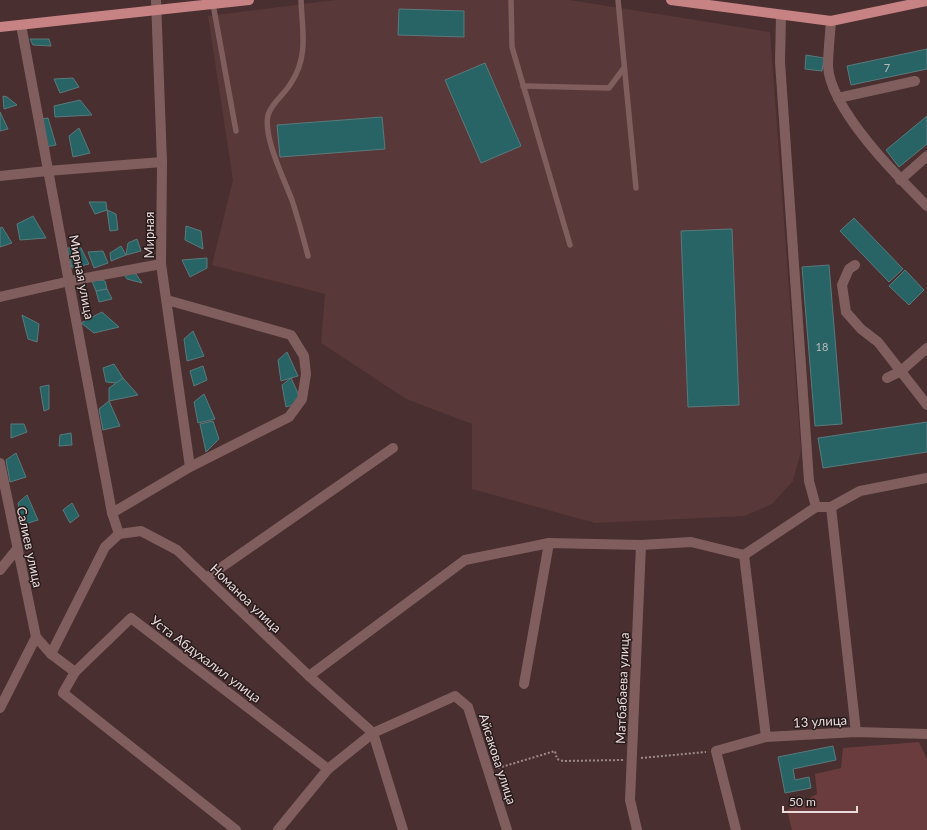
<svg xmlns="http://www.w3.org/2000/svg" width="927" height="830" font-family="Lato,sans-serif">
<rect width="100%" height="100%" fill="#492f30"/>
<path fill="#593839" d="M335 0H570L770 32 801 451 793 481 772 504 744 516 595 523 472 489V424L406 399 321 343 325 294 212 265 233 180 208 16Z"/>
<path fill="#6a3c3e" d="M919 742 927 759V830H792L787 810 817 794 815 774 841 768 843 748Z"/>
<g fill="#286366" stroke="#597a7c">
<path d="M399 9 464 11V37L398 35Z"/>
<path d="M30 39H49L51 46 33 45Z"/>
<path d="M927 49V69L851 85 847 66Z"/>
<path d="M806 55 824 58 822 71 805 69Z"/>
<path d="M485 63 521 146 481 163 445 80Z"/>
<path d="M73 78 79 87 60 93 54 79Z"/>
<path d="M3 96 7 97 17 105 4 109Z"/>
<path d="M80 100 92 115 55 117 54 106Z"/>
<path d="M0 112 8 129 0 131Z"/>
<path d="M927 116V144L899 167 886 150Z"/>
<path d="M382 117 385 149 280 157 277 125Z"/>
<path d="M48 118 56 145 45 147 41 119Z"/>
<path d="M79 128 90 153 73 157 69 136Z"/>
<path d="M89 202H106L107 210 95 214Z"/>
<path d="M107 210 116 214 118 230 110 231Z"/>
<path d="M33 216 46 238 20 240 17 224Z"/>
<path d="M854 218 903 269 889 282 840 231Z"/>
<path d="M186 226 201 231 203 249 185 240Z"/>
<path d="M2 227 12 243 0 247V228Z"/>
<path d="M732 229 739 405 688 407 681 231Z"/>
<path d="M137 239 141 251 126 255 128 243Z"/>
<path d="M121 246 126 255 111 261 110 253Z"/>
<path d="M67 248H81L89 264 72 268Z"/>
<path d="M103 251 108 263 94 268 88 252Z"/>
<path d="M207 258V268L190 277 182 260Z"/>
<path d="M829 265 842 424 815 426 802 267Z"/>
<path d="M905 270 924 290 909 305 889 286Z"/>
<path d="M134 271 142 283 127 279 123 273Z"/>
<path d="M91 279 105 281 107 289 96 291Z"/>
<path d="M107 289 112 299 99 302 96 291Z"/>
<path d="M102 312 119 327 94 333 81 323Z"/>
<path d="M22 315 39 324 37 342 28 339Z"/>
<path d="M193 331 204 356 187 361 184 339Z"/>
<path d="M287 352 298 376 281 381 278 360Z"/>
<path d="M114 364 123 378 127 384 106 382 103 368Z"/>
<path d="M203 366 207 380 194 386 190 371Z"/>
<path d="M123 378 138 395 109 401V388Z"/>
<path d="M291 378 302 402 286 407 282 385Z"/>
<path d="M49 385V409L44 411 40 387Z"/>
<path d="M204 394 215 419 198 423 194 402Z"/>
<path d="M109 401 120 426 103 430 99 409Z"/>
<path d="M213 421 219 439 206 452 200 424Z"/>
<path d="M927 422V452L823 468 818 438Z"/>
<path d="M11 424H24L27 432 11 438Z"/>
<path d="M71 433 72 445 59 446 60 435Z"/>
<path d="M16 453 26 477 10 482 6 460Z"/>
<path d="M27 495 38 520 22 525 18 503Z"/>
<path d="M72 503 79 516 70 523 63 510Z"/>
<path d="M833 746 836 760 793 769 795 780 809 777 811 788 785 793 778 757Z"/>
</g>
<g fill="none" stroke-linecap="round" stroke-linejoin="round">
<g stroke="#9f8a8b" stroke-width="2" stroke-dasharray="2 2" stroke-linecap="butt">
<path d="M641 758 706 752"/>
<path d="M498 768 555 751 557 759 563 761 623 760"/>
</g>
<g stroke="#805e5e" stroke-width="5.5">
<path d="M301 0C302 30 309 56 291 83 285 94 272 102 268 115 263 137 284 179 292 200 298 218 303 237 308 256"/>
<path d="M511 0 512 47 570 245"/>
<path d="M618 0 636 188"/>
<path d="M213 4 236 131"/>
<path d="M523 86 609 88 624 68"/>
</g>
<g stroke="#805e5e" stroke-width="10">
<path d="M156 0 162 162 161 264 190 467"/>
<path d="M781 15 780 62 809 481 816 507"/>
<path d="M831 21C830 36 828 52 828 66 830 109 897 176 927 206"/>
<path d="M21 25 112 513 119 534"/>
<path d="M838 98 915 81"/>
<path d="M0 176 47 171 162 162"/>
<path d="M900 180 927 156"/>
<path d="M855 265 849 269 842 285 846 312 861 329 878 342 927 405"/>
<path d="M0 297 70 281 161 264"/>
<path d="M887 378 901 371 927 348"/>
<path d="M0 463 36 637 51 654 75 672 63 693 236 830"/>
<path d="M831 507 856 732"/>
<path d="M112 513 190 467 289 417 302 399 306 374 304 356 291 335 167 300"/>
<path d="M744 555 766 737"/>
<path d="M0 570 17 549"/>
<path d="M206 578 393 448"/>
<path d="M51 654 105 547 119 534 141 531 177 550 309 676 373 733 403 830"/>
<path d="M75 672 131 618 328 769"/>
<path d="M309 676 465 560 549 543 641 545 691 542 744 555 816 507H831L860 491 927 478"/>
<path d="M524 684 549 543"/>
<path d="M0 708 36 637"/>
<path d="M278 830 328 769 373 733 455 696 468 707 507 830"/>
<path d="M637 830 630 800 641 545"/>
<path d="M736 830 716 751 766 737 856 732 927 734"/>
</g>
<g stroke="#c78284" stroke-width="10">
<path d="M671 0 831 21 927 1"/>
<path d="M0 27 249 0"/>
</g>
</g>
<g text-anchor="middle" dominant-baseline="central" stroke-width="3" stroke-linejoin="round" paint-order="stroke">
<g font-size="11" fill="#babcbd">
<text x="887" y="67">7</text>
<text x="822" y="346">18</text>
</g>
<g font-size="13" fill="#ebdada" stroke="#271b1b">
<text transform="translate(149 235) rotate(-90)">Мирная</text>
<text transform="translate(82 277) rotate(79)">Мирная улица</text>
<text transform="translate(30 547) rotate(78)">Салиев улица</text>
<text transform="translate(246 598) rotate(44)">Номаноа улица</text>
<text transform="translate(206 659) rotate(37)">Уста Абдухалил улица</text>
<text transform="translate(622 688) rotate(-88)">Матбабаева улица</text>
<text transform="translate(820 721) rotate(-3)">13 улица</text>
<text transform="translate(498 759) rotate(72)">Айсакова улица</text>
</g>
</g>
<path d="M783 806v6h74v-6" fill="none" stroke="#ebdada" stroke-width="2"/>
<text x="789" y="806" font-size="12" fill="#ebdada" stroke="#271b1b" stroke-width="3" paint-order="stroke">50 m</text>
</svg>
